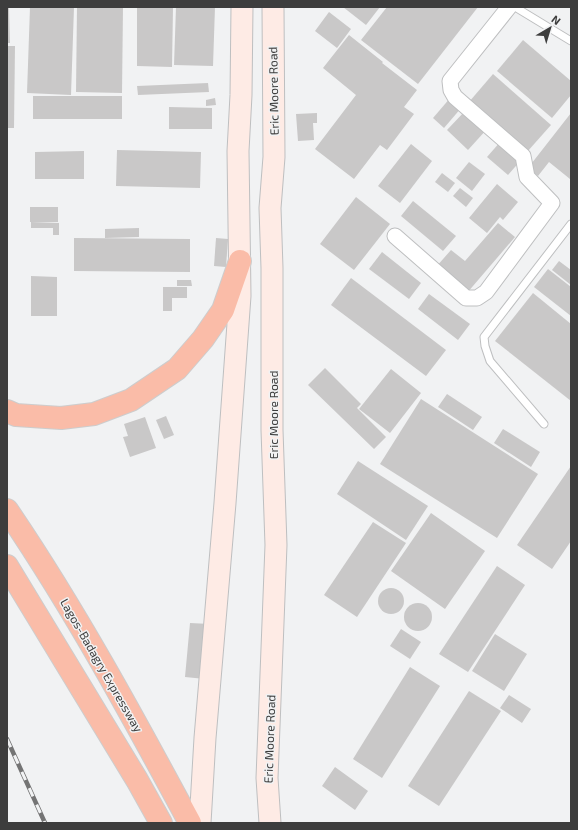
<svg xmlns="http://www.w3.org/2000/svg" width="578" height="830" font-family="'Exo 2',sans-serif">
<rect width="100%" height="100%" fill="#f1f2f3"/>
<g fill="#c9c8c8">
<path d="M7 7H9L10 43H7Z"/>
<path d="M30 7H74L71 95 27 93Z"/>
<path d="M77 7H123L122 93 76 92Z"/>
<path d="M137 7H173L172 67 137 66Z"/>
<path d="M176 7H215L213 66 174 65Z"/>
<path d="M343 7H380L366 25Z"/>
<path d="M387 7H478L418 84 361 40Z"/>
<path d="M329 12 351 29 337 48 315 31Z"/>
<path d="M349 35 383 62 382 63 417 90 404 107 414 114 387 150 380 145 354 179 315 149 356 95 323 68Z"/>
<path d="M523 40 571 81V95L552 118 497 71Z"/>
<path d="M7 46H15L14 128H7Z"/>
<path d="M493 74 551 125 527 152 469 102Z"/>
<path d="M208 83 209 92 138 95 137 86Z"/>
<rect x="33" y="96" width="89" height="23"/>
<path d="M451 97 462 107 444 128 433 118Z"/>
<path d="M215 98 216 105 206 106V100Z"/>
<path d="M169 107 212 108V129H169Z"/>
<path d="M466 110 487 129 468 150 447 130Z"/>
<path d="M317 113V123H313L314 140 298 141 296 114Z"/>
<path d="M571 113V178L570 179 549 162 538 176 528 168Z"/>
<path d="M501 141 522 159 508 175 487 157Z"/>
<path d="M411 144 432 161 400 203 378 186Z"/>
<path d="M117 150 201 152 200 188 116 186Z"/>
<path d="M84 151V179H35V152Z"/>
<path d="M469 162 485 174 472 191 456 178Z"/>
<path d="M442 173 455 183 448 192 435 182Z"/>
<path d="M497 184 518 202 503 220 500 217 487 233 469 218Z"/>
<path d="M460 188 473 198 466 207 453 196Z"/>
<path d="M356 197 390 224 354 270 320 244Z"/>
<path d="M413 201 456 236 443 251 401 216Z"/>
<rect x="30" y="207" width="28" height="15"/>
<path d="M31 222 59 223V235H53V228H31Z"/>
<path d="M498 223 515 237 467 293 436 267 451 250 465 261Z"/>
<path d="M139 228V237L105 238V229Z"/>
<path d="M74 238 190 239V272L74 271Z"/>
<path d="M216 238 228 239 226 267 214 266Z"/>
<path d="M382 252 421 283 409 299 369 269Z"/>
<path d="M559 261 571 270V285L552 270Z"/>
<path d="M548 269 571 287V316L534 287Z"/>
<path d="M31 276 57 277V316H31Z"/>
<path d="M351 278 446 350 426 376 331 305Z"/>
<path d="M177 280H191L192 286H177Z"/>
<path d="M163 287H187V298H172V311H163Z"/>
<path d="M533 293 571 324V401L495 341Z"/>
<path d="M429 294 470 324 458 340 418 309Z"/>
<path d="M325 368 361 404 357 408 386 437 374 449 308 385Z"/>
<path d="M391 369 421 393 390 433 359 409Z"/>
<path d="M447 394 482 417 473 430 438 407Z"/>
<path d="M421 399 538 474 497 538 380 464Z"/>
<path d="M166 416 174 435 164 439 156 420Z"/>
<path d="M145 417 156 448 130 457 123 437 128 436 124 424Z"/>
<path d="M503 429 540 452 531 467 494 443Z"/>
<path d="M358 461 428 506 406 540 337 494Z"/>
<path d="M571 466V541L552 569 517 545Z"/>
<path d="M431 513 485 551 445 609 391 571Z"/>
<path d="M373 522 406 543 357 617 324 595Z"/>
<path d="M497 566 525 585 468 672 439 654Z"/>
<circle cx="391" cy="601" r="13"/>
<circle cx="418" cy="617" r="14"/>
<path d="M190 623 210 624 205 679 185 677Z"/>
<path d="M401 629 421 642 410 659 390 646Z"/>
<path d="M495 634 527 654 504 691 472 671Z"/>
<path d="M410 667 440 686 382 778 353 759Z"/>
<path d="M469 691 501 711 439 806 408 786Z"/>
<path d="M509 695 531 709 522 723 500 708Z"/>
<path d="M335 767 368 791 355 810 322 786Z"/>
</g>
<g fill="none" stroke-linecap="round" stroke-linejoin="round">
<g stroke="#bebfc0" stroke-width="9">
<g id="lane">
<path d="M515 7 571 41"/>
<path d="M544 424 490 361 485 346 484 337 571 224"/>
</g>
</g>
<g stroke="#bebfc0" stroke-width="17">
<path id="street" d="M395 236 466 298H477L486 292 552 203 527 177 523 156 455 97 451 90 450 81 509 7"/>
</g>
<g stroke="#bebfc0" stroke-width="23">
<g id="secondary">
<path d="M200 823 205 738 225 503 240 296 238 151 241 95 242 7"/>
<path d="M270 823 267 778 276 545 272 430V268L270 208 274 157 273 7"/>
</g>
</g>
<g stroke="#cdcdcd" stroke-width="24">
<g id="highway">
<path d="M7 411 16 415 61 418 94 414 131 400 177 369 203 339 223 310 240 261"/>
<path d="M7 510C75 610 133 717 190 823"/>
<path d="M7 566 137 780 161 823"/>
</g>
</g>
<use href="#lane" stroke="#fff" stroke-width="7"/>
<use href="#street" stroke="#fff" stroke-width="15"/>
<use href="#secondary" stroke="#feebe5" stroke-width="21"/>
<use href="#highway" stroke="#fabca8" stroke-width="22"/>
<g stroke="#747474" stroke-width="4.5">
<path id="rail" d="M7 739 45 823"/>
</g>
<use href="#rail" stroke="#f1f2f3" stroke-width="3" stroke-dasharray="9" stroke-linecap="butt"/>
</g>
<g text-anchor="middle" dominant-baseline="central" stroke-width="3" stroke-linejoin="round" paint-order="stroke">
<g font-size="12" fill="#3d3d3d" stroke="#f1f2f3">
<text transform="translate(273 91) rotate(-91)">Eric Moore Road</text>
<text transform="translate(273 415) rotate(-90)">Eric Moore Road</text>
<text transform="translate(102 665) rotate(60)">Lagos-Badagry Expressway</text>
<text transform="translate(269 739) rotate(-88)">Eric Moore Road</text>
</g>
</g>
<rect width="578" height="830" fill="none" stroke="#3d3d3d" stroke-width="16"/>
<g transform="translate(550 28) rotate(38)" stroke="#f1f2f3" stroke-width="3" paint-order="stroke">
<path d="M0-3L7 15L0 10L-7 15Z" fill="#3d3d3d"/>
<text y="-6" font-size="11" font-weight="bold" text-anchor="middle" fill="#3d3d3d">N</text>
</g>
</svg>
